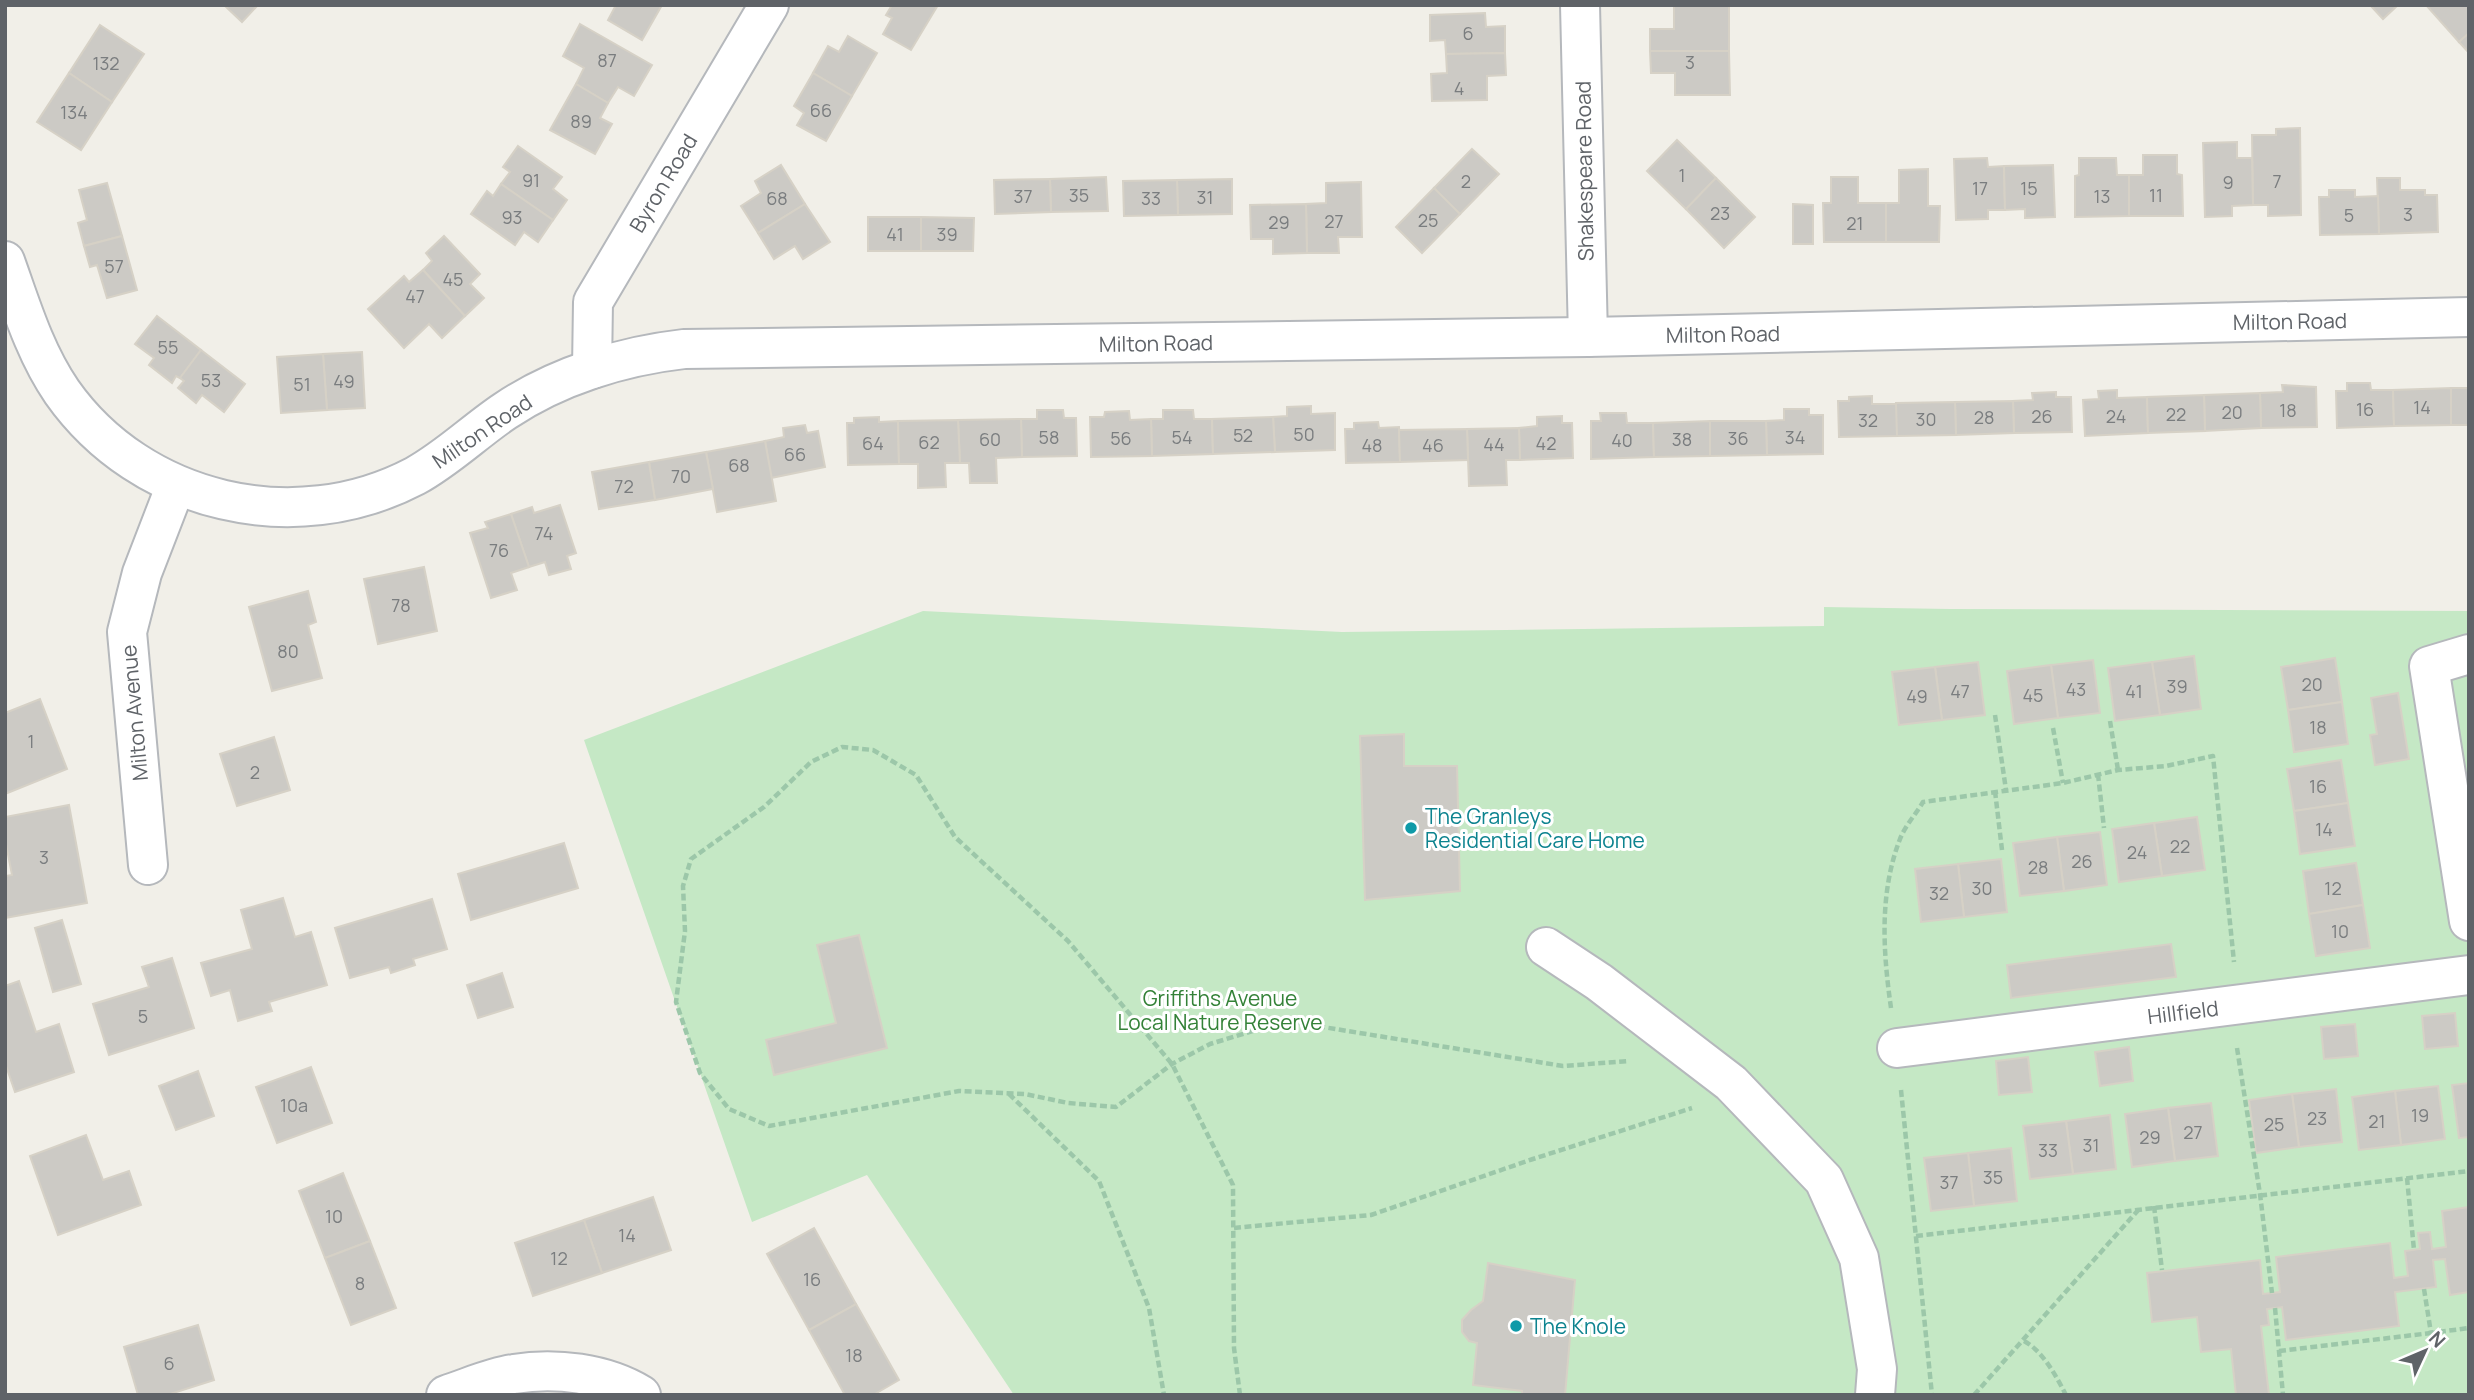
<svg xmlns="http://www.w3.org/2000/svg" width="2474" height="1400" font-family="Manrope,sans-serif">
<rect width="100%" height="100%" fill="#f1efe8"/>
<path fill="#c5e8c5" d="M1824 607 1950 609 2469 611V1395H1014L867 1175 752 1222 584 740 923 611 1342 632 1824 626Z"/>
<g fill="#cccac5" stroke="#d6d1c6" stroke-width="2">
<path d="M224 5H258L242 22Z"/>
<path d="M616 5H662L642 40 608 20Z"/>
<path d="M892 5H938L911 50 883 34 892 18 886 15Z"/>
<path d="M2370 5H2398L2383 19Z"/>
<path d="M2426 5H2469V33L2459 42Z"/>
<path d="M1674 6H1729V51H1650V29H1674Z"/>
<path d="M1485 13 1486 27 1505 26V53L1446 54 1445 40 1430 41V15Z"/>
<path d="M580 24 652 65 634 96 618 87 608 103 576 84 584 68 563 56Z"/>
<path d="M100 25 144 54 112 102 69 73Z"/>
<path d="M2469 33V53L2459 42Z"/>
<path d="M848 36 877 53 852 96 813 73 828 46 839 52Z"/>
<path d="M1650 51H1729L1730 95H1675V73H1651Z"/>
<path d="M1505 53 1506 75 1487 76V100L1432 101 1431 74 1447 73 1446 54Z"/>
<path d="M69 73 112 102 81 150 37 122Z"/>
<path d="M813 73 852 96 826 141 797 125 804 113 794 106Z"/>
<path d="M576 84 608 103 600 118 612 124 595 154 550 130Z"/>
<path d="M2300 128 2301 215 2268 216V205H2253L2252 135H2276V129Z"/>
<path d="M1677 140 1716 178 1686 209 1647 171Z"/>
<path d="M2237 142V158H2252L2253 205 2232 206V216L2205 217 2203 143Z"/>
<path d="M518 146 562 177 553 189 567 200 553 220 501 184 510 172 503 167Z"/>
<path d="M1472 149 1499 174 1460 214 1434 188Z"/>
<path d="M2143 155H2177V174L2182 175 2183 216H2129V175H2143Z"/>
<path d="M1987 158 1988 167 2004 166 2005 210H1988V219L1956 220 1954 159Z"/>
<path d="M2079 158H2116L2117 175H2129V216L2075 217V176L2079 175Z"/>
<path d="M781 165 805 204 758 233 741 206 761 193 755 181Z"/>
<path d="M2053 165 2055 217 2025 218V209L2005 210 2004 166Z"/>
<path d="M1928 169V206H1940L1939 242H1886V203H1899V170Z"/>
<path d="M1106 177 1108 211 1051 212 1050 179Z"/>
<path d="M1831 177H1858V203H1886V242H1824L1823 203H1831Z"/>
<path d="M1716 178 1755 217 1724 248 1686 209Z"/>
<path d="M2377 178H2400V190H2425V195H2437L2438 232 2379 234Z"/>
<path d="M1050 179 1051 212 995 214 994 180Z"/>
<path d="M1232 179V214L1178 215 1177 180Z"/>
<path d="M1177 180 1178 215 1124 216 1123 181Z"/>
<path d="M1361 182 1362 237H1338L1339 253H1307L1306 204 1326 203V183Z"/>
<path d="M107 183 122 236 84 246 78 223 87 220 79 190Z"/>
<path d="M501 184 553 220 538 242 524 232 515 245 471 214 487 191 493 196Z"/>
<path d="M1434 188 1460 214 1422 253 1396 227Z"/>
<path d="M2329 190H2355V197L2378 196 2379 234 2320 235 2319 197H2329Z"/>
<path d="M805 204 830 242 803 259 795 246 774 259 758 233Z"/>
<path d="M1306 204 1307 253 1273 254V239H1251L1250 205Z"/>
<path d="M1793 204 1813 205V244H1793Z"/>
<rect x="868" y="217" width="53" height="34"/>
<path d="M921 217 974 218 973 251H921Z"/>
<path d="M122 236 137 290 107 298 97 265 90 267 84 246Z"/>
<path d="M444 236 480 274 470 284 484 298 465 316 423 270 432 261 426 253Z"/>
<path d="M423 270 465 316 442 338 429 324 404 348 368 309 404 276 409 282Z"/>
<path d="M157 316 201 350 180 378 176 376 172 383 149 365 154 358 135 344Z"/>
<path d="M201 350 245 384 224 412 202 395 196 403 178 388 184 381 180 378Z"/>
<path d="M362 352 365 408 327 410 323 354Z"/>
<path d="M323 354 327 410 281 413 277 357Z"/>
<path d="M2347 383H2370L2371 390H2393L2394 426 2337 428 2336 391H2347Z"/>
<path d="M2282 385 2316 387 2317 427 2261 428 2260 393 2283 392Z"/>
<path d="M2451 388V425L2394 426 2393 390Z"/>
<rect x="2451" y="388" width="18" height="37"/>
<path d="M2117 390V398L2147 397 2148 433 2085 436 2083 400 2099 399 2098 391Z"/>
<path d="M2056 392V397H2071L2072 432 2014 433 2013 401 2033 400 2032 393Z"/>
<path d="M2260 393 2261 428 2205 431 2204 395Z"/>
<path d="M2204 395 2205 431 2148 433 2147 397Z"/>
<path d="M1872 396V404H1897V436L1839 437 1838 401H1849V397Z"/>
<path d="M2013 401 2014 433 1956 435 1955 402Z"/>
<path d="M1955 402 1956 435 1897 436 1896 403Z"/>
<path d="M1311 406V414L1335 413V450L1275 452 1273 417 1287 416V407Z"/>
<path d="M1784 409H1809V415H1823V454L1767 455 1766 421 1784 420Z"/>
<path d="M1037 410H1063L1064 418H1076L1077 456 1022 457 1021 419H1037Z"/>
<path d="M1163 410H1193L1194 419H1212L1213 454 1152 456 1151 419H1163Z"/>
<path d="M1129 411 1130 420 1151 419 1152 456 1091 457 1090 417H1104L1105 412Z"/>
<path d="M1600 413H1626L1627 423H1653L1654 457 1591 459V421H1601Z"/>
<path d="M1562 416V423H1572L1573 458 1520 460 1519 428 1537 426V417Z"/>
<path d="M879 417V422L898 421 899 464 848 465 847 423H854V418Z"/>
<path d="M1273 417 1275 452 1213 454 1212 419Z"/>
<path d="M1021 419 1022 457 996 458 997 483H970L969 463H960L958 420Z"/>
<path d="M958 420 960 463H945L946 487 918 488V464H899L898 421Z"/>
<path d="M1710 421V456L1654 457 1653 423Z"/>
<path d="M1710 421H1766L1767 455 1710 456Z"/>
<path d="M1378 422 1379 428 1399 427 1400 462 1346 463 1345 429H1354V423Z"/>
<path d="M805 425 807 433 818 431 825 467 771 478 765 441 784 437 783 428Z"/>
<path d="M1519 428 1520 460H1506L1507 485 1469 486 1467 429Z"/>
<path d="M1467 429 1468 460 1400 462 1399 430Z"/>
<path d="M765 441 776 501 717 512 706 452Z"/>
<path d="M706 452 713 489 655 500 649 462Z"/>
<path d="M649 462 655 500 599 509 592 472Z"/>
<path d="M560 505 576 553 567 556 571 569 549 575 545 562 529 567 511 514 532 507 534 513Z"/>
<path d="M511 514 529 567 511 573 517 590 491 598 470 533 488 528 485 522Z"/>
<path d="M424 567 437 631 378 644 364 579Z"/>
<path d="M308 591 316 622 308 625 322 678 272 691 249 607Z"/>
<path d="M2194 656 2201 709 2160 715 2152 662Z"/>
<path d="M2335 658 2342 702 2288 710 2281 667Z"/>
<path d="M2093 660 2100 713 2058 718 2051 665Z"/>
<path d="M1978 662 1985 715 1942 720 1935 667Z"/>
<path d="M2152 662 2160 715 2115 721 2108 668Z"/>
<path d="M2051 665 2058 718 2014 724 2007 671Z"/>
<path d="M1935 667 1942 720 1899 725 1892 672Z"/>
<path d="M2398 693 2409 759 2375 765 2370 735 2377 734 2371 698Z"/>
<path d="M40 699 67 769 5 794V713Z"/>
<path d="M2342 702 2348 744 2294 752 2288 710Z"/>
<path d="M1404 734V766H1457L1460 891 1365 900 1360 736Z"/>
<path d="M274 737 290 790 237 806 220 754Z"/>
<path d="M2341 760 2348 803 2294 811 2287 769Z"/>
<path d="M2348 803 2355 846 2300 854 2294 811Z"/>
<path d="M69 805 87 903 5 918V876L12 875 5 839V817Z"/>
<path d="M2197 817 2205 870 2162 876 2154 823Z"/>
<path d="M2154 823 2162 876 2119 882 2112 829Z"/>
<path d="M2100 832 2107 885 2064 891 2057 837Z"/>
<path d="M2057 837 2064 891 2020 896 2013 843Z"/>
<path d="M564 843 578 888 471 920 458 874Z"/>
<path d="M2001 859 2007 912 1964 917 1958 864Z"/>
<path d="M2356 863 2363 905 2309 914 2303 871Z"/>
<path d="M1958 864 1964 917 1921 922 1915 869Z"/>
<path d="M283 898 295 937 311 932 327 985 269 1002 272 1011 238 1021 230 990 211 996 201 963 252 949 241 910Z"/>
<path d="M432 899 447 949 413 959 415 965 391 973 389 967 350 978 335 928Z"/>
<path d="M2363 905 2370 948 2316 956 2309 914Z"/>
<path d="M62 920 81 984 53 992 35 928Z"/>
<path d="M859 935 887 1048 774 1075 766 1040 836 1023 817 945Z"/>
<path d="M2171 944 2176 977 2011 998 2007 965Z"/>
<path d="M172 958 194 1028 109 1055 93 1004 149 987 142 967Z"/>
<path d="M502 973 513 1007 478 1018 467 985Z"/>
<path d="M19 981 36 1032 59 1024 74 1072 15 1092 5 1063V986Z"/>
<path d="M2455 1013 2458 1046 2425 1049 2422 1016Z"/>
<path d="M2355 1024 2358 1056 2324 1059 2321 1027Z"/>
<path d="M2129 1047 2133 1081 2100 1086 2095 1052Z"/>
<path d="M2028 1057 2032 1092 1999 1095 1996 1061Z"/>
<path d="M311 1067 332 1123 277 1143 256 1087Z"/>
<path d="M198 1071 214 1116 176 1130 159 1086Z"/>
<path d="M2469 1083V1137L2459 1138 2452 1085Z"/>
<path d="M2438 1086 2445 1139 2401 1145 2395 1091Z"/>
<path d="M2336 1089 2342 1142 2299 1147 2292 1094Z"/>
<path d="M2395 1091 2401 1145 2359 1150 2352 1097Z"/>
<path d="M2292 1094 2299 1147 2256 1153 2249 1100Z"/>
<path d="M2211 1103 2218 1156 2175 1161 2168 1108Z"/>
<path d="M2168 1108 2175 1161 2132 1167 2125 1114Z"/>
<path d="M2110 1115 2116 1169 2073 1174 2066 1121Z"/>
<path d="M2066 1121 2073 1174 2030 1179 2023 1126Z"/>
<path d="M86 1135 103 1180 129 1171 141 1205 58 1235 30 1156Z"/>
<path d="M2011 1148 2017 1201 1974 1206 1968 1153Z"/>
<path d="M1968 1153 1974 1206 1931 1211 1924 1158Z"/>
<path d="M343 1173 370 1241 325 1258 299 1191Z"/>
<path d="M653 1197 671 1250 602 1273 584 1220Z"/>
<path d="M2469 1207V1292L2450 1295 2445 1259 2433 1260 2436 1287 2395 1292 2399 1326 2286 1340 2282 1307 2267 1309 2269 1325 2261 1326 2269 1395H2236L2231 1349 2201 1352 2197 1317 2152 1322 2147 1273 2260 1260 2263 1294 2280 1292 2276 1257 2390 1243 2394 1278 2408 1276 2405 1251 2420 1249 2418 1233 2430 1232 2432 1249 2446 1247 2442 1211Z"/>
<path d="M584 1220 602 1273 533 1296 515 1243Z"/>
<path d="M814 1228 856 1304 809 1330 767 1254Z"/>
<path d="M370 1241 396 1308 351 1325 325 1258Z"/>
<path d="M1488 1263 1575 1280 1565 1395H1522V1391L1473 1385 1477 1343 1469 1341 1462 1332V1320L1471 1310 1483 1301Z"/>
<path d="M856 1304 899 1380 873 1395H845L809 1330Z"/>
<path d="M198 1325 214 1380 167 1395H138L124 1347Z"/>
</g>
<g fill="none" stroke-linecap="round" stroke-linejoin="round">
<g stroke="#b5b8bc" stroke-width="42">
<g id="minor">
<path d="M1580 5 1588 337"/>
<path d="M5 261C21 306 35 353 62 392 141 504 295 539 415 476 448 458 475 431 505 411 557 376 622 356 684 349L1588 337 2469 317"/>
<path d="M592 369 593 302 769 5"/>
<path d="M2469 654 2429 666 2469 921"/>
<path d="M148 865 127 632 142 573 176 485"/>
<path d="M1546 947 1599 982 1731 1083 1824 1180 1859 1258 1877 1369 1875 1395"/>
<path d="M1897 1048 2469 975"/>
<path d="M446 1395C468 1388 491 1377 514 1374 555 1367 605 1373 641 1395"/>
</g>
</g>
<g stroke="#9cc7a9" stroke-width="4.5" stroke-dasharray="7 3.5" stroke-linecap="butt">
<path d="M1995 715 2006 790"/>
<path d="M2110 721 2118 770"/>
<path d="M2053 728 2063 783"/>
<path d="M2098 774 2104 828"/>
<path d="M1995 791 2002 850"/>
<path d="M1891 1008C1883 952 1879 893 1900 839 1905 826 1916 814 1923 802L2063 783 2118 770 2166 766 2213 756 2234 962"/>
<path d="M2237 1048 2260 1194 2272 1293"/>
<path d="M1901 1090 1932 1395"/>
<path d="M1009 1094 1099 1181 1149 1308 1164 1395"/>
<path d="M2407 1178 2414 1250"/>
<path d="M2154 1206 2162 1270"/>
<path d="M1234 1228 1371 1215 1533 1159 1692 1108"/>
<path d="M1916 1236 2469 1171"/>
<path d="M2424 1289 2431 1333 2469 1328"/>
<path d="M2275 1308 2283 1395"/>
<path d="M2024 1341C2043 1351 2056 1376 2066 1395"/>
<path d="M2279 1351 2431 1333"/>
<path d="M1240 1395 1234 1348 1233 1185 1172 1064 1068 941 955 837 916 775 873 750 842 747 811 762 764 807 691 859 683 886 685 931 676 1002 700 1073 729 1109 769 1126 959 1091 1025 1094 1068 1103 1116 1107 1172 1064 1210 1044 1286 1021 1563 1066 1629 1061"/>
<path d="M1974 1395 2140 1208"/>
</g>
<use href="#minor" stroke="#fff" stroke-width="38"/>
</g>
<g fill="#0f9aa8" stroke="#fff" stroke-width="2.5">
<circle cx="1411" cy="828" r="7"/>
<circle cx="1516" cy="1326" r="7"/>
</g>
<g text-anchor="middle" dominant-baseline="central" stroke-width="6" stroke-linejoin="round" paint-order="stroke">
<g font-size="18" fill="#7a7d7f">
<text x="1468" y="33">6</text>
<text x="607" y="60">87</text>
<text x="1690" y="62">3</text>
<text x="106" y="63">132</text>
<text x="1459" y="88">4</text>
<text x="821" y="110">66</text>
<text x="74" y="112">134</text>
<text x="581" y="121">89</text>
<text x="1682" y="175">1</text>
<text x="531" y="180">91</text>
<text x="1466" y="181">2</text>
<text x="2277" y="181">7</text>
<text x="2228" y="182">9</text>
<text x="1980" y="188">17</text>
<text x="2029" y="188">15</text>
<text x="1079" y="195">35</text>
<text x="2156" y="195">11</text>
<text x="1023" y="196">37</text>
<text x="2102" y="196">13</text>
<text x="1205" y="197">31</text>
<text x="777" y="198">68</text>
<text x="1151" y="198">33</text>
<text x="1720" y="213">23</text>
<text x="2408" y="214">3</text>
<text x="2349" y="215">5</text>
<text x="512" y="217">93</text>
<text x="1428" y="220">25</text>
<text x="1334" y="221">27</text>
<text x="1279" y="222">29</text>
<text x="1855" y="223">21</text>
<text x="895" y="234">41</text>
<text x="947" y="234">39</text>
<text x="114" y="266">57</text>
<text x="453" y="279">45</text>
<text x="415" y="296">47</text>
<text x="168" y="347">55</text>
<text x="211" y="380">53</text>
<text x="344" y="381">49</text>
<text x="302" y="384">51</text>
<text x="2422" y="407">14</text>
<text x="2365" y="409">16</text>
<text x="2288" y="410">18</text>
<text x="2232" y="412">20</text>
<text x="2176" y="414">22</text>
<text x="2042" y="416">26</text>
<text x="2116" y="416">24</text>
<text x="1984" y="417">28</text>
<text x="1926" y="419">30</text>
<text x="1868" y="420">32</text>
<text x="1304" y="434">50</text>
<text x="1243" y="435">52</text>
<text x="1049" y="437">58</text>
<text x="1182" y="437">54</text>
<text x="1795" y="437">34</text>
<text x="1121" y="438">56</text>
<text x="1738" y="438">36</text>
<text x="990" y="439">60</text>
<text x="1682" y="439">38</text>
<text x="1622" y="440">40</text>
<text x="929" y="442">62</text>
<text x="873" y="443">64</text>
<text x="1546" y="443">42</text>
<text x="1494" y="444">44</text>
<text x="1372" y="445">48</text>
<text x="1433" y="445">46</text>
<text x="795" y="454">66</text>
<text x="739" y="465">68</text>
<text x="681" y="476">70</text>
<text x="624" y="486">72</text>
<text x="544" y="533">74</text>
<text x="499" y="550">76</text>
<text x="401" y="605">78</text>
<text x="288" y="651">80</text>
<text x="2312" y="684">20</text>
<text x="2177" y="686">39</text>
<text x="2076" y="689">43</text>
<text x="1960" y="691">47</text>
<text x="2134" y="691">41</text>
<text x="2033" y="695">45</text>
<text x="1917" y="696">49</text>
<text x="2318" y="727">18</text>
<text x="31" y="741">1</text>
<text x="255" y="772">2</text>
<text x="2318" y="786">16</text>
<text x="2324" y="829">14</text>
<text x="2180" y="846">22</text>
<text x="2137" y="852">24</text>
<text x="44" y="857">3</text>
<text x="2082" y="861">26</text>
<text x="2038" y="867">28</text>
<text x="1982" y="888">30</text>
<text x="2333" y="888">12</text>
<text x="1939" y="893">32</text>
<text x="2340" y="931">10</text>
<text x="143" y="1016">5</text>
<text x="294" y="1105">10a</text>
<text x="2420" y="1115">19</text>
<text x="2317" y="1118">23</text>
<text x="2377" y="1121">21</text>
<text x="2274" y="1124">25</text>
<text x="2193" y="1132">27</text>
<text x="2150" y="1137">29</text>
<text x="2091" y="1145">31</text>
<text x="2048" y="1150">33</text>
<text x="1993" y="1177">35</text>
<text x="1949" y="1182">37</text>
<text x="334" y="1216">10</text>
<text x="627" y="1235">14</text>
<text x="559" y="1258">12</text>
<text x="812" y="1279">16</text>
<text x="360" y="1283">8</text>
<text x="854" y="1355">18</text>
<text x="169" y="1363">6</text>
</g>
<g font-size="21" fill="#5f6368" stroke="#fff">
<text transform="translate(1584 171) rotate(-91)">Shakespeare Road</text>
<text transform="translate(663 183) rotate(-59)">Byron Road</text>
<text transform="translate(2290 321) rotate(-1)">Milton Road</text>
<text transform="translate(1723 334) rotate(-1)">Milton Road</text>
<text transform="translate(1156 343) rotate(-1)">Milton Road</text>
<text transform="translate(482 431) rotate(-34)">Milton Road</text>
<text transform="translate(134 713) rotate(-95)">Milton Avenue</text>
<text transform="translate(2183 1012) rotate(-7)">Hillfield</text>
</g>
<g font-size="21" fill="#0d838f" stroke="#fff" text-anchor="start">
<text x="1425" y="816">The Granleys<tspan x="1425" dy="24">Residential Care Home</tspan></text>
<text x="1530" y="1326">The Knole</text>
</g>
<g font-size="21" fill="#348238" stroke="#fff">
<text x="1220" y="998">Griffiths Avenue<tspan x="1220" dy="24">Local Nature Reserve</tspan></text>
</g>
</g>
<rect width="2474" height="1400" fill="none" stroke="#5f6368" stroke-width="14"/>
<g transform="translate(2425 1351) rotate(46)" stroke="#ffffff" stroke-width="5" paint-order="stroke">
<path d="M0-5L12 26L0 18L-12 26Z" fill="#5f6368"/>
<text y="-10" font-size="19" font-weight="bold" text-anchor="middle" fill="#5f6368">N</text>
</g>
</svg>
